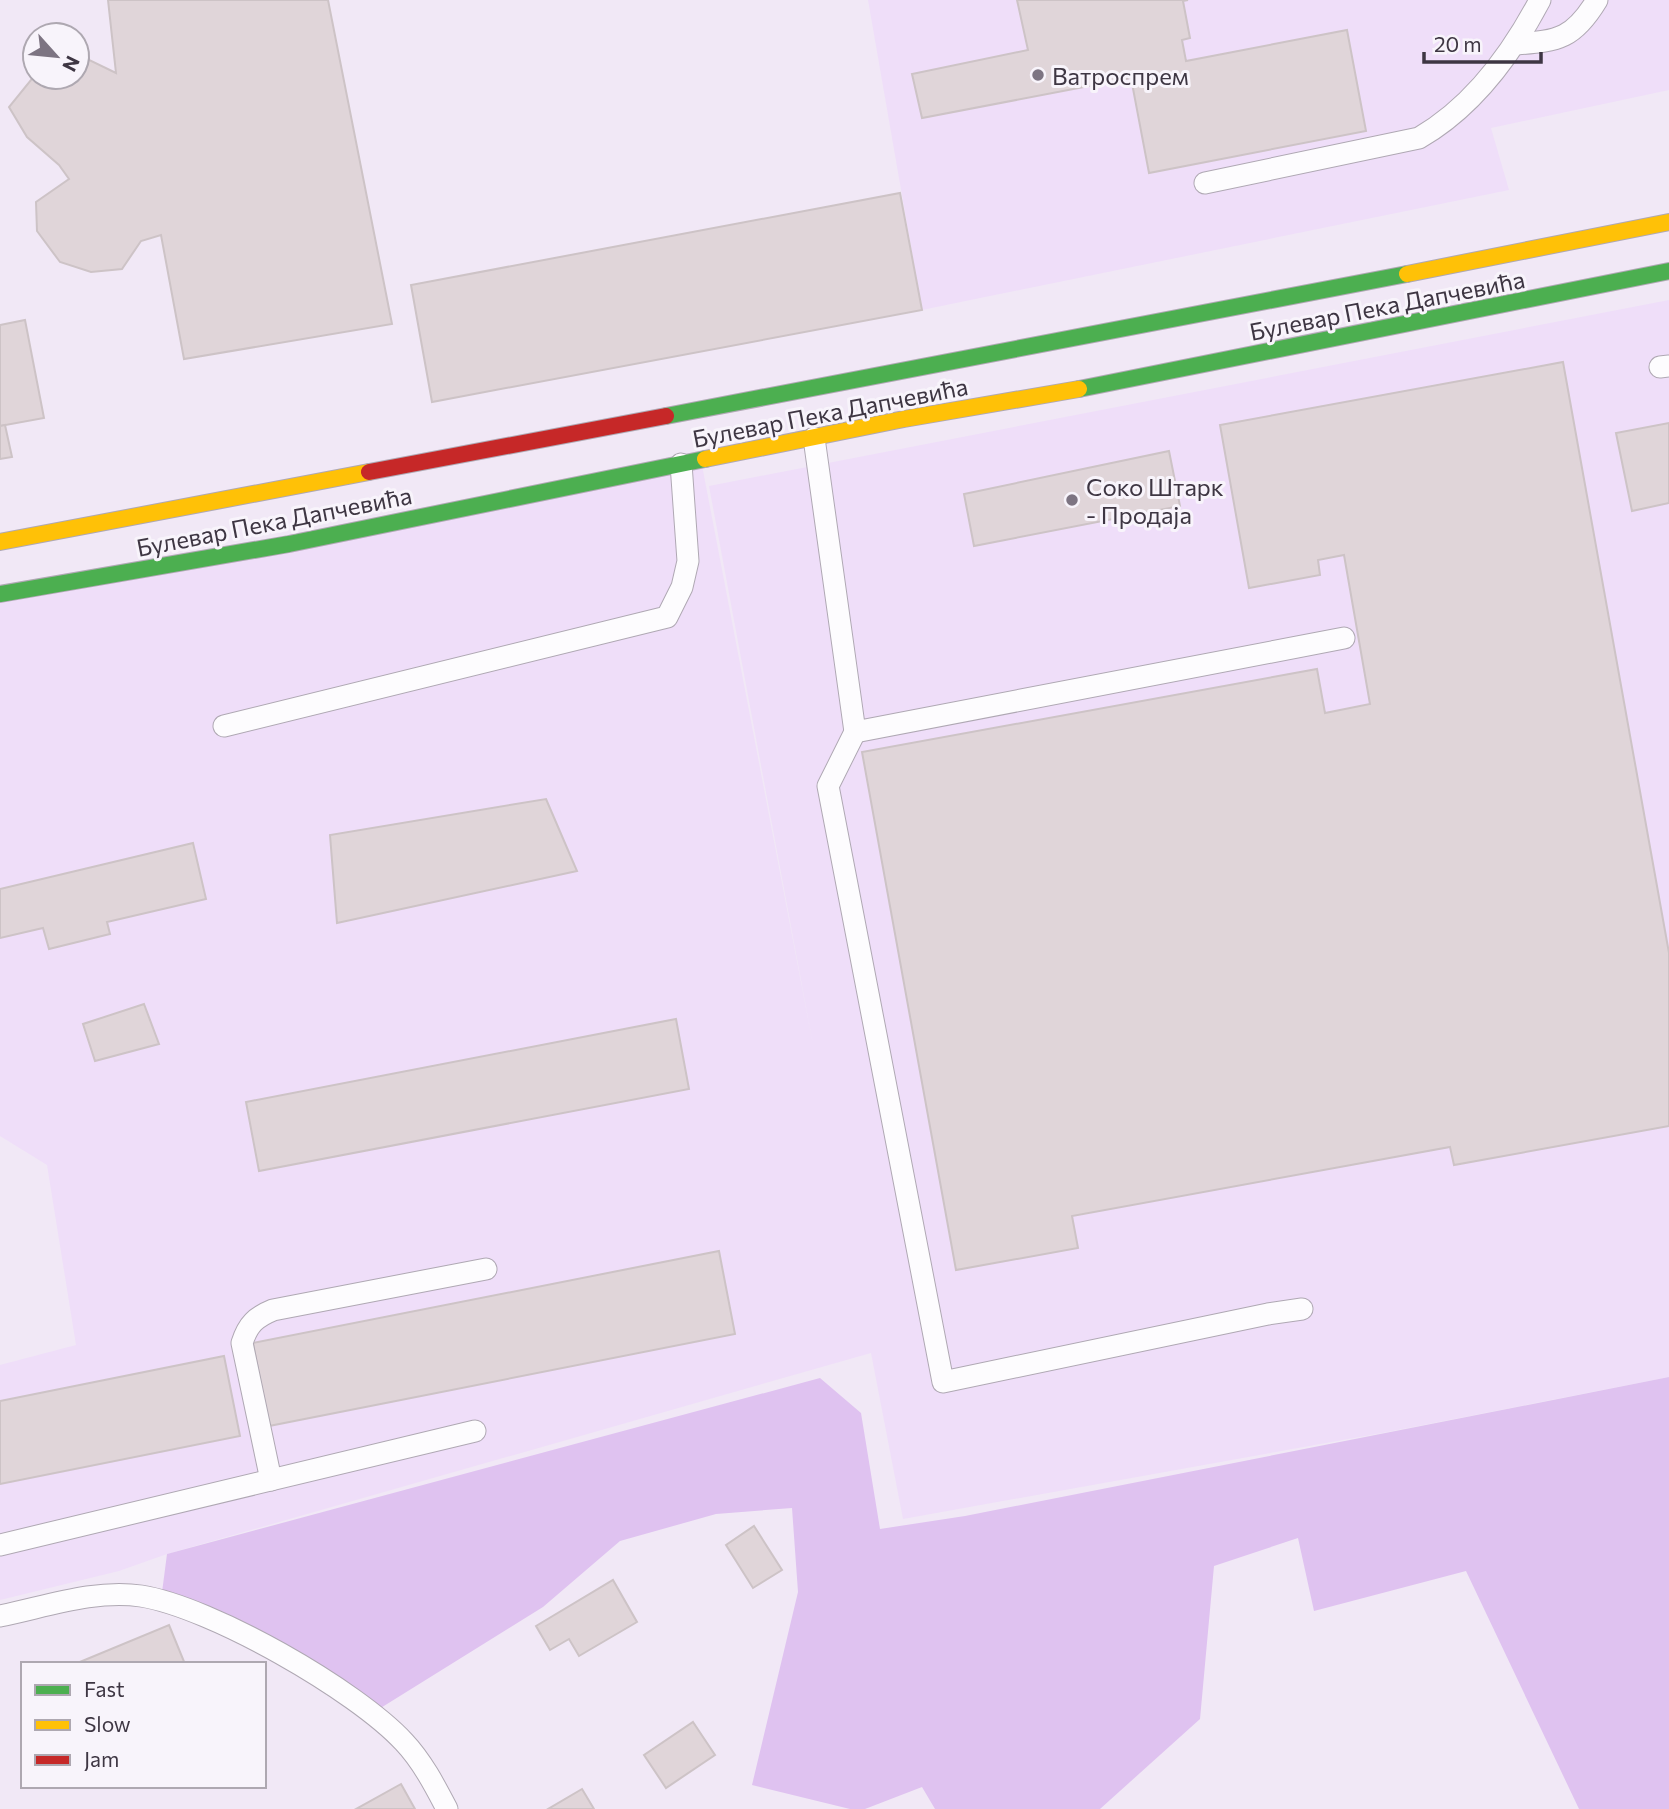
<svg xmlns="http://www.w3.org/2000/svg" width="1669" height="1809" font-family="Commissioner,sans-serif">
<rect width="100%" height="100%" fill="#f1e8f6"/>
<g fill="#efdef9">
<path d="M868 0H1669V90L1491 128 1509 190 922 310Z"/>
<path d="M1669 300V1377L1382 1433 903 1519 871 1353 167 1554 119 1571 0 1600V1365L76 1345 47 1165 0 1136V594L701 460 814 1050 709 486Z"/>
</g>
<path fill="#dfc2f0" d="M1669 1377V1809H1579L1466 1571 1314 1611 1298 1538 1214 1566 1200 1719 1100 1809H935L922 1787 865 1809H850L752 1785 798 1592 792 1508 716 1514 620 1541 543 1607 371 1714 161 1600 167 1554 820 1378 861 1413 880 1529 965 1516Z"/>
<g fill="#e0d5d9" stroke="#cdc3c6" stroke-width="2">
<path d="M108 0H328L392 324 184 359 161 235 141 241 122 269 91 272 60 262 37 231 36 202 69 179 59 165 27 137 9 107 35 75 77 77V54L116 73Z"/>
<path d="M1017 0H1188L1183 1 1190 38 1182 40 1186 61 1347 30 1366 131 1149 173 1131 78 922 118 912 74 1028 50Z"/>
<path d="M900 193 922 310 432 402 411 285Z"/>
<path d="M25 320 44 418 0 426V325Z"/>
<path d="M1563 362 1669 953V1126L1454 1165 1450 1147 1072 1216 1078 1248 956 1270 862 752 1317 669 1325 713 1370 704 1344 555 1318 560 1320 575 1249 588 1220 425Z"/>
<path d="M1669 423V503L1632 511 1616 433Z"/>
<path d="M5 425 12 457 0 459V426Z"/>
<path d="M1169 451 1180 506 974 546 964 494Z"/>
<path d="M546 799 577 871 337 923 330 835Z"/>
<path d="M193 843 206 899 107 922 110 934 49 949 43 928 0 938V889Z"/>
<path d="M144 1004 159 1044 95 1061 83 1024Z"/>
<path d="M676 1019 689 1089 259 1171 246 1102Z"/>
<path d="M719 1251 735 1334 269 1426 253 1343Z"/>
<path d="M224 1356 240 1436 0 1484V1401Z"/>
<path d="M754 1526 782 1570 753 1588 726 1545Z"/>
<path d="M613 1580 637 1622 579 1656 569 1639 550 1650 536 1626Z"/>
<path d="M169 1625 185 1664H75Z"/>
<path d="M693 1722 715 1755 666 1788 644 1755Z"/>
<path d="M401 1784 415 1809H356Z"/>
<path d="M582 1789 594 1809H548Z"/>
</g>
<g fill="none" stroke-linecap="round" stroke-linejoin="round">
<g stroke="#afa8b3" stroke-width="23">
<g id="lane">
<path d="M1517 44C1559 41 1574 38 1597 0"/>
<path d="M1205 183 1419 138C1473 107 1511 55 1540 0"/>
<path d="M1660 367 1669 366"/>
<path d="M814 438 855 732 1344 638"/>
<path d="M224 726 667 617 682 587 688 561 681 464"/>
<path d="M855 732 828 786 943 1382 1268 1314 1302 1309"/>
<path d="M271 1480 242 1343C248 1324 256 1317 273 1310L486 1269"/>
<path d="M0 1545 475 1431"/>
<path d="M0 1616C45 1607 95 1589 141 1596 211 1607 356 1690 404 1742 422 1761 435 1786 447 1809"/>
</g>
</g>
<g stroke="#afa8b3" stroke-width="18">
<g id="fast">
<path d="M1079 389 1669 271"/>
<path d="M666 416 1407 274"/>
<path d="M0 594 289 544 705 459"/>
</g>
</g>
<g stroke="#afa8b3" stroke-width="18">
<g id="slow">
<path d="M1407 274 1669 222"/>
<path d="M705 459 904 419 1079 389"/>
<path d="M0 542 369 472"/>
</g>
</g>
<g stroke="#afa8b3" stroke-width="18">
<path id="jam" d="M369 472 666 416"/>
</g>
<use href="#lane" stroke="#fdfcfe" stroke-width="21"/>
<use href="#fast" stroke="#4caf50" stroke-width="16"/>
<use href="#slow" stroke="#ffc107" stroke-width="16"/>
<use href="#jam" stroke="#c62828" stroke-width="16"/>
</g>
<g fill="#7d7482" stroke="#f8f4fb" stroke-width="2.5">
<circle cx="1038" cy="75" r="7"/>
<circle cx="1072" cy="500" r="7"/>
</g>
<g text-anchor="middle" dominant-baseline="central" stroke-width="6" stroke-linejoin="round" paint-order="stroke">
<g font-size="24" fill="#3e3643" stroke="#f8f4fb" text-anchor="start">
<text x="1052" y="75">Ватроспрем</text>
<text x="1086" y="486">Соко Штарк<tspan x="1086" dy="28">- Продаја</tspan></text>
</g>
<g font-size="24" fill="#3e3643" stroke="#f8f4fb">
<text transform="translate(1387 305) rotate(-11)">Булевар Пека Дапчевића</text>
<text transform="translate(830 412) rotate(-11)">Булевар Пека Дапчевића</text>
<text transform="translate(274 521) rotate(-11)">Булевар Пека Дапчевића</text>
</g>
</g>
<rect x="21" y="1662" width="245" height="126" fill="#f8f4fb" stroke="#aea8b1" stroke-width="2"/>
<rect x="35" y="1685" width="35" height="10" fill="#4caf50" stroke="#aea8b1" stroke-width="2"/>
<text x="84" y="1697" font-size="21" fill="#3e3643">Fast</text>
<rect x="35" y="1720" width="35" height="10" fill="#ffc107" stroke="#aea8b1" stroke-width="2"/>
<text x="84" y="1732" font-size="21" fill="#3e3643">Slow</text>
<rect x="35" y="1755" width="35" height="10" fill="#c62828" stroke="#aea8b1" stroke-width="2"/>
<text x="84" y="1767" font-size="21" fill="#3e3643">Jam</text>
<g transform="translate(56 56) rotate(117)"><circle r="33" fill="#f8f4fb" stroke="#aea8b1" stroke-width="2"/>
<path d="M0-5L12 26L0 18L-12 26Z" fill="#7d7482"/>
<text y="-10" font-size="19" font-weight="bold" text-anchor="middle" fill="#3e3643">N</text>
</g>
<path d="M1424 52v10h117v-10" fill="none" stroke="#3e3643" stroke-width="3.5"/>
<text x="1434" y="52" font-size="21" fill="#3e3643" stroke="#f8f4fb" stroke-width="5" paint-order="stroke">20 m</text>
</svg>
